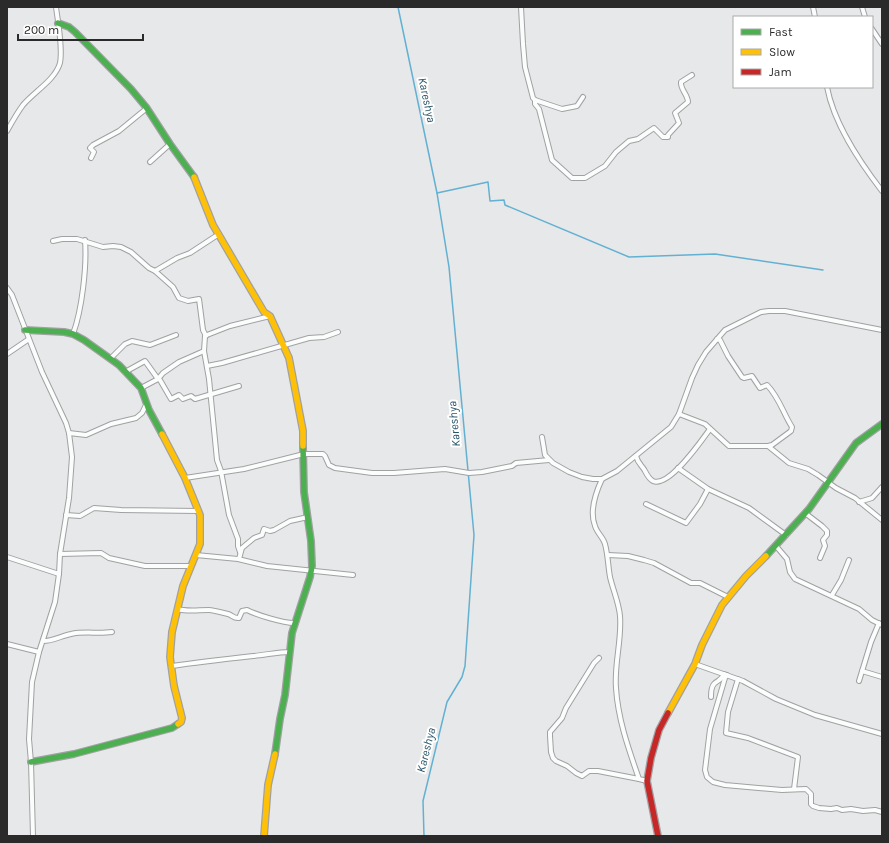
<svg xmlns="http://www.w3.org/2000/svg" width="889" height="843" font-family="Karla,sans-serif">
<rect width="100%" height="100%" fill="#e7e8e9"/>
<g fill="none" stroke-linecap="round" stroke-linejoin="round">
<g stroke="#62b1d2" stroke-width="1.5">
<path d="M398 7 437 193 449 267 474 535 465 666 462 677 447 702 423 801 424 836"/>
<path d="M437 193 488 182 490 201 504 200 505 205 629 257 715 254 823 270"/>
</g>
<g stroke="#a1a1a3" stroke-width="6">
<g id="street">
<path d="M521 7 523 44 525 67 533 98 535 100 562 109 577 106 583 97"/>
<path d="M813 7 815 17"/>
<path d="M862 7 865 17"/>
<path d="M872 29 882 44"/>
<path d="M827 87C834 124 859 161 882 191"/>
<path d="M535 100V104L539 109 552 160 572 178H585L605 166 616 152 629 141 638 139 654 128 663 137H668V135L679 123 675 113 688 102C688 95 680 89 681 82L692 75"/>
<path d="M7 131C12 122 17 113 23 105 35 91 55 80 60 63 63 47 58 23 56 7"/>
<path d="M91 158 94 152 90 148 93 145 119 131 147 108"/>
<path d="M150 162 170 144"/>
<path d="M53 241 62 239H77L103 247 113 246 121 247 131 252 149 268 155 271 177 258 190 253 219 234"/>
<path d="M155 271 173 287 179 298 188 301 199 299 203 330 206 336"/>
<path d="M7 288 12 295 42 372 66 423 69 433 72 457 69 498 60 554 59 574 55 602 39 652 32 682 29 739 31 762 33 836"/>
<path d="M73 334C82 310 87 266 85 240"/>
<path d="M717 339 720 340 728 356 742 377 744 378 752 376 760 388 767 385C779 397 783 413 792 427L791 431 772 445 768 446"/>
<path d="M204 351 209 379 217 460 221 471 229 515 238 539V546L240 552"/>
<path d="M7 354 29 339"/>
<path d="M110 359 125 344 132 341 150 345 176 335"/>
<path d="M207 366 222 363 309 338 324 337 338 332"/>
<path d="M125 372 145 361 158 379 160 380 171 399 179 395 183 399 191 396 195 399 239 386"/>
<path d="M141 388 158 379 163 373 179 362 204 351 205 336 207 335 230 326 270 316"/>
<path d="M679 414 705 424 729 446H768L789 463 808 469 818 475 836 488 855 498 882 520"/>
<path d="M69 433 86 435 111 424 136 418 142 413 147 403"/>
<path d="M542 437 545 455 553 463 569 472 582 477 593 479H602L617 471 671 427 679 414 692 378 698 365 706 352 725 330 761 312 769 311H785L882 330"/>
<path d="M636 456C638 464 642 465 645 471 647 475 649 479 653 481 669 488 702 440 710 429"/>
<path d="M678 468 708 489 749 508 786 535"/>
<path d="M185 478 244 469 304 454H323L325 456 329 465 335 468 372 473H394L445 469 469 473 482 472 512 466 516 463 549 460"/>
<path d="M602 479C596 492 589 511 595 526 597 533 603 537 605 544 608 555 608 566 610 577 613 590 619 603 620 616 622 640 614 664 616 688 618 720 629 750 639 779L647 781"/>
<path d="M859 502 872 498 882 487"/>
<path d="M646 504 686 523 700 504 708 489"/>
<path d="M805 513 822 526 827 531V535L823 540 825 546 820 558"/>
<path d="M66 515 80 516 94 508 121 510 198 511"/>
<path d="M776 546 787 559 790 572 795 579 859 609 872 620 882 625"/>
<path d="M60 554 101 553 109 558 145 566H190"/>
<path d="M196 555 238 559 267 566 353 575"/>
<path d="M608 555 628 556 644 560 654 563 691 583H700L728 597"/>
<path d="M7 557 59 574"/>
<path d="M239 559 242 548 254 538 262 535 264 529 270 531 274 530 290 521 308 517"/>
<path d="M832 595 841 580 849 560"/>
<path d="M177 609C188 612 198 610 209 610 212 610 224 613 228 614 232 615 234 619 239 618L242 611 247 610C257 615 283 623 294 623"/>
<path d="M43 641C53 641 61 636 71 634 84 631 98 634 112 632"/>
<path d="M7 644 39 652"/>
<path d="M599 658 594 663 566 708 562 718 550 732V736L551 752 553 758 556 761 567 766 576 773 582 776 589 771H598L639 779"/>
<path d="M695 664 743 681 776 699 815 715 882 734"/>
<path d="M172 666C199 662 226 659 253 656 266 655 277 652 290 652"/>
<path d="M862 671 882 677"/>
<path d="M727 675 725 678 710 729 705 770 707 777 713 782 725 785 782 790 806 789 811 794V804L813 806 819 808 831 809 837 808 842 810 851 809 863 811 875 810 882 812"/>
<path d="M738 679 728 712 726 733 748 738 798 757 794 789"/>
<path d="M859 681 871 642 879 623"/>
<path d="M711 697C711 693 711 687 714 684 718 680 722 680 724 674"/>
</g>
</g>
<g stroke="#a1a1a3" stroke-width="8">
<g id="fast">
<path d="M58 23 69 27 75 32 131 89 146 107 170 144 194 177"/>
<path d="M25 330 64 332 73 334 84 340 119 365 141 388 149 410 162 434"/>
<path d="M766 556 809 509 856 443 882 424"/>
<path d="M275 754 280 719 285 695 292 633 310 577 312 566 311 541 304 492 303 446"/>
<path d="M31 762 74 754 172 728 178 724"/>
</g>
</g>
<g stroke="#a1a1a3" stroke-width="8">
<g id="slow">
<path d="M194 177 213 225 264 312 270 316 289 358 303 431V446"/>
<path d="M162 434 185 478 200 515V544L183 586 172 632 170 657 174 686 182 718 181 722 178 724"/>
<path d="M668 713 695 664 702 645 722 605 746 576 766 556"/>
<path d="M264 836 268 785 275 754"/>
</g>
</g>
<g stroke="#a1a1a3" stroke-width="8">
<path id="jam" d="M658 836 647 781 651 758 659 730 668 713"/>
</g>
<use href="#street" stroke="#fbfcfc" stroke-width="4"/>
<use href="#fast" stroke="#4caf50" stroke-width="5.5"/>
<use href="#slow" stroke="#ffc107" stroke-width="5.5"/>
<use href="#jam" stroke="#c62828" stroke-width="5.5"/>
</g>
<g text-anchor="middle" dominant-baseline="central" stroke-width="4" stroke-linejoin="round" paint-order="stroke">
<g font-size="12" font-style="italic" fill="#295569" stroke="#fff">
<text transform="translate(427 100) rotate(78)">Kareshya</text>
<text transform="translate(454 424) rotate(-95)">Kareshya</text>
<text transform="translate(426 750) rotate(-76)">Kareshya</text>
</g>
</g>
<rect width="889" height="843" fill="none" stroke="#2a2a2b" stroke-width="16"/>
<rect x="733" y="16" width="140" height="72" fill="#ffffff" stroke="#aaaaaa"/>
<rect x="741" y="29" width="20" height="6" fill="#4caf50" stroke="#aaaaaa"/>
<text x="769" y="36" font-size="12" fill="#2a2a2b">Fast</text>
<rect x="741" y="49" width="20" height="6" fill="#ffc107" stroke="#aaaaaa"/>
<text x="769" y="56" font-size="12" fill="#2a2a2b">Slow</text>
<rect x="741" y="69" width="20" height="6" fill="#c62828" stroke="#aaaaaa"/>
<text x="769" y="76" font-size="12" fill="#2a2a2b">Jam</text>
<path d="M18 34v6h125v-6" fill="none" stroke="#2a2a2b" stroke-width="2"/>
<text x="24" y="34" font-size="12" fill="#2a2a2b" stroke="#ffffff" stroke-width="3" paint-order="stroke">200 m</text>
</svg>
